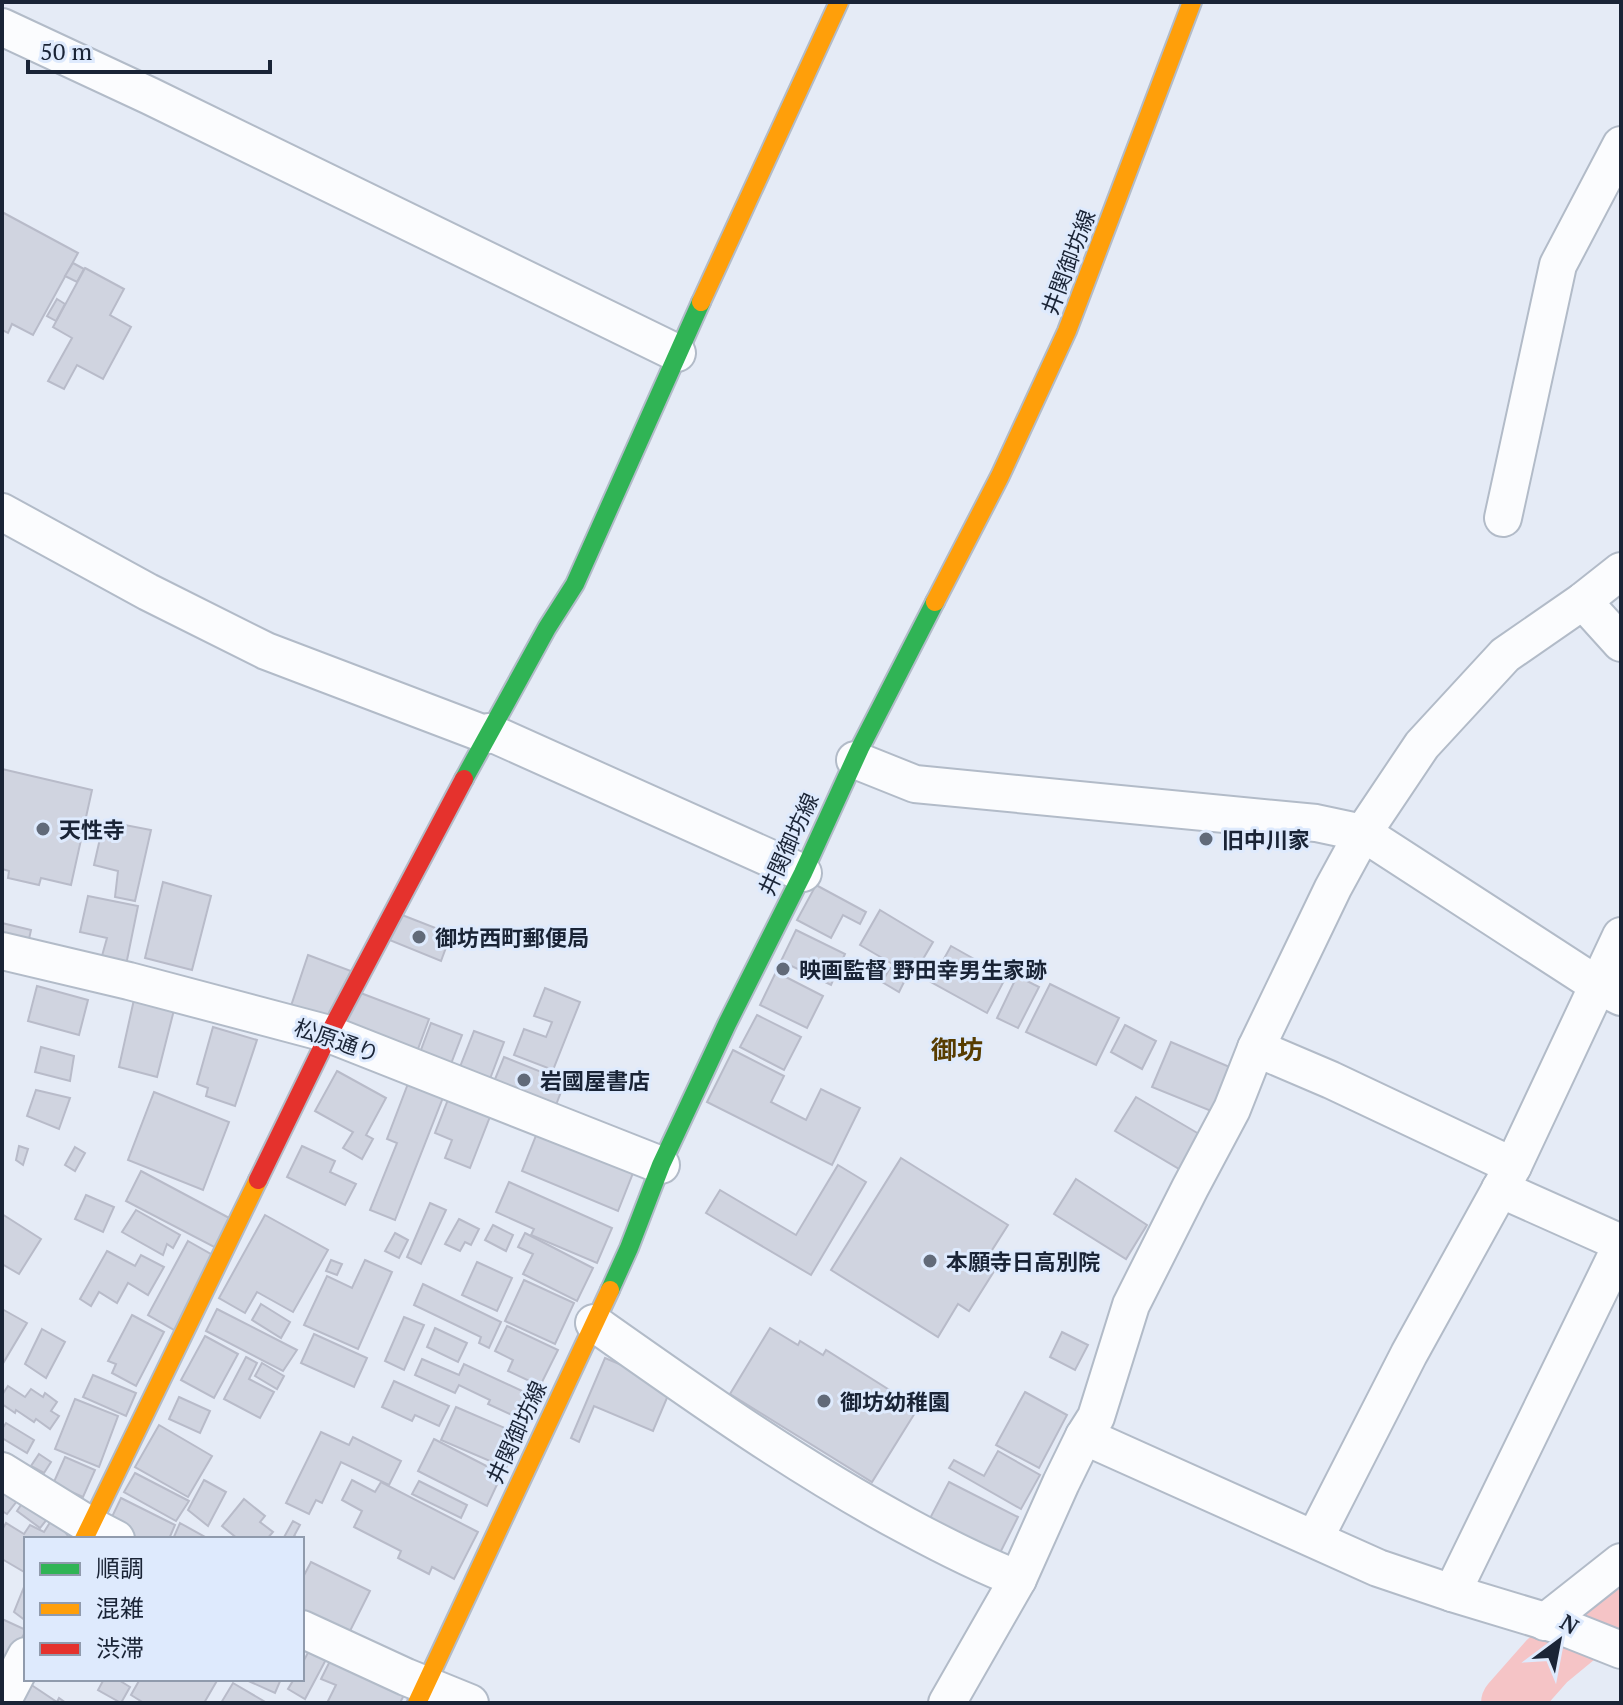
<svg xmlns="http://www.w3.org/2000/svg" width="1623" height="1705" font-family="'PT Serif','Noto Sans JP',serif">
<rect width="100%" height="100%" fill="#e5ebf6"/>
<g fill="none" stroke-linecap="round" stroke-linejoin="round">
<path stroke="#f5c4c6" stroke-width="58" d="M1510 1703 1547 1661 1621 1600"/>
</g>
<g fill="#d0d4e0" stroke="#b8bbc9" stroke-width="2">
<path d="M2 212 78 253 33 335 12 324 8 333 2 330Z"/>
<path d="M73 263 84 269 77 282 65 276Z"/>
<path d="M85 268 124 289 110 315 131 327 103 379 77 365 64 389 48 381 72 338 53 327Z"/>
<path d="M57 299 65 304 56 321 47 316Z"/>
<path d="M2 769 92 790 71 885 41 878 39 885 8 878 9 871 2 869Z"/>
<path d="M104 821 151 830 135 901 115 897 118 871 94 865Z"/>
<path d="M163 882 211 896 192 970 145 958Z"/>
<path d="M816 885 866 912 860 924 843 915 831 938 797 920Z"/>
<path d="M88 896 138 906 125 970 100 963 107 938 80 932Z"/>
<path d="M880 910 933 942 913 976 860 945Z"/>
<path d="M397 913 451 934 441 961 387 939Z"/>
<path d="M2 923 31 930 29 939 2 933Z"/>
<path d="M796 930 845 954 831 985 781 961Z"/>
<path d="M951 946 1006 977 987 1013 931 982Z"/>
<path d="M308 955 351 971 325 1025 289 1012Z"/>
<path d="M890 968 907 976 899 992 882 982Z"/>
<path d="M776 972 823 996 807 1028 760 1005Z"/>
<path d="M1017 976 1039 987 1018 1028 997 1018Z"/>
<path d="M1050 984 1119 1018 1096 1065 1026 1032Z"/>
<path d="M37 986 88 1000 79 1035 28 1021Z"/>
<path d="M545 988 580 1002 553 1070 514 1055 524 1029 546 1037 552 1022 534 1016Z"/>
<path d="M358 992 429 1019 415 1057 344 1029Z"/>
<path d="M135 995 175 1006 157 1077 119 1067Z"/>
<path d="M757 1015 801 1037 784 1070 740 1047Z"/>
<path d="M431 1023 462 1035 449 1069 418 1058Z"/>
<path d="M1125 1025 1156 1041 1142 1069 1111 1052Z"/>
<path d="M213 1027 257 1040 235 1106 206 1096 208 1088 197 1084Z"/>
<path d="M474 1031 504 1042 488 1084 458 1072Z"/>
<path d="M1171 1042 1239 1071 1221 1115 1152 1087Z"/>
<path d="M41 1047 74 1056 70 1081 35 1072Z"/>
<path d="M733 1050 784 1076 771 1102 806 1120 821 1089 860 1108 832 1165 707 1102Z"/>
<path d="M504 1057 544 1073 543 1076 564 1084 554 1110 491 1089Z"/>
<path d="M337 1071 386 1098 366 1135 373 1139 362 1159 343 1148 353 1132 315 1111Z"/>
<path d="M409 1081 444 1095 395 1220 370 1210 397 1143 387 1139Z"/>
<path d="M36 1090 70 1098 59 1129 27 1116Z"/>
<path d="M154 1092 229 1122 203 1190 128 1160Z"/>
<path d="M449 1097 491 1114 470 1168 445 1158 452 1140 435 1133Z"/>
<path d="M1136 1097 1211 1141 1191 1176 1115 1131Z"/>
<path d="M537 1133 633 1173 618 1211 522 1171Z"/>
<path d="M19 1146 28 1149 23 1165 16 1160Z"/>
<path d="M302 1146 335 1161 330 1172 356 1184 345 1205 287 1177Z"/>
<path d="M75 1147 85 1153 75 1171 65 1165Z"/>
<path d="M901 1158 1008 1225 987 1258 998 1265 969 1311 958 1304 938 1337 831 1270Z"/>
<path d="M838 1165 866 1182 811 1275 706 1213 720 1190 796 1235Z"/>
<path d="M141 1171 233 1220 218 1249 126 1201Z"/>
<path d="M1076 1179 1147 1225 1126 1259 1054 1214Z"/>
<path d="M509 1182 612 1228 597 1263 531 1235 534 1229 496 1212Z"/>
<path d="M86 1195 114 1207 103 1232 75 1219Z"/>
<path d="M430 1203 446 1210 421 1264 407 1257Z"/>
<path d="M136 1210 180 1235 173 1248 167 1244 163 1255 122 1232Z"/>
<path d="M2 1214 41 1239 19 1274 2 1264Z"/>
<path d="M265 1215 328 1250 293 1312 257 1292 245 1313 219 1298Z"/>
<path d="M459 1219 479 1229 471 1245 465 1242 460 1251 445 1244Z"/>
<path d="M493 1225 513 1235 506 1251 485 1240Z"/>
<path d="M395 1233 408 1240 399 1258 385 1251Z"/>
<path d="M525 1233 593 1268 577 1301 523 1274 533 1254 518 1247Z"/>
<path d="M188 1241 216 1257 176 1331 148 1315Z"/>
<path d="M107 1251 135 1266 141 1255 164 1267 148 1295 128 1283 117 1303 99 1292 91 1306 80 1299Z"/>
<path d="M331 1260 342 1264 337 1275 326 1271Z"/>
<path d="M365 1260 392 1272 358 1349 304 1325 327 1276 352 1288Z"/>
<path d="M477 1262 512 1278 497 1311 462 1295Z"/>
<path d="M524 1280 574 1303 555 1344 505 1321Z"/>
<path d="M423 1284 501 1322 489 1348 479 1343 481 1337 414 1305Z"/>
<path d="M261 1304 290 1322 281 1338 252 1320Z"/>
<path d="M2 1309 27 1323 2 1365Z"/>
<path d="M217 1309 297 1350 283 1371 206 1331Z"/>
<path d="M132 1315 164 1332 136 1386 112 1373 116 1364 108 1361Z"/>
<path d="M404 1317 424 1325 404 1370 385 1361Z"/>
<path d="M507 1326 558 1350 540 1386 508 1371 513 1360 495 1351Z"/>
<path d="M435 1328 467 1343 458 1362 427 1347Z"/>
<path d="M770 1328 798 1345 800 1341 823 1355 826 1350 918 1408 872 1482 730 1394Z"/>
<path d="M42 1329 65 1342 46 1378 25 1364Z"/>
<path d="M1062 1332 1088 1345 1075 1370 1050 1357Z"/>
<path d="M314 1334 367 1358 354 1387 301 1363Z"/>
<path d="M205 1336 238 1354 214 1398 181 1380Z"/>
<path d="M246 1357 257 1363 249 1379 274 1392 260 1418 224 1399Z"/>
<path d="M605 1358 672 1386 653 1431 594 1406 579 1442 571 1438Z"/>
<path d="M422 1359 459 1375 464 1364 535 1397 525 1421 488 1404 490 1400 459 1385 455 1393 415 1375Z"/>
<path d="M262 1363 284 1376 277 1389 255 1376Z"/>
<path d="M93 1375 136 1393 126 1416 83 1397Z"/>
<path d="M394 1381 449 1406 439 1426 415 1415 412 1421 382 1407Z"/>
<path d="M8 1386 25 1397 31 1389 43 1397 45 1393 57 1402 51 1411 59 1416 50 1429 36 1419 34 1422 16 1410 15 1413 2 1404V1395Z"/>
<path d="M1025 1392 1067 1415 1039 1468 996 1445Z"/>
<path d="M179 1397 210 1411 200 1433 169 1419Z"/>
<path d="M75 1399 118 1416 99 1467 55 1449Z"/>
<path d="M456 1407 521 1435 506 1468 441 1440Z"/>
<path d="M6 1423 34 1440 27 1453 2 1438V1429Z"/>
<path d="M159 1425 212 1456 188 1497 135 1467Z"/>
<path d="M321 1432 349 1445 353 1437 401 1461 389 1485 341 1462 322 1503 316 1500 309 1514 286 1503Z"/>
<path d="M434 1439 502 1474 487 1506 418 1471Z"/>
<path d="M998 1451 1040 1475 1021 1509 949 1468 954 1460 984 1476Z"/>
<path d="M39 1454 51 1462 44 1473 31 1466Z"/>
<path d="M65 1457 95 1470 83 1497 53 1484Z"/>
<path d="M135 1473 189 1501 176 1521 124 1492Z"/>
<path d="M204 1480 226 1492 208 1526 188 1510Z"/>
<path d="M352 1480 375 1492 381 1482 478 1532 454 1579 432 1567 429 1574 398 1558 401 1551 354 1527 362 1511 342 1500Z"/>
<path d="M419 1481 467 1505 461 1518 412 1494Z"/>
<path d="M949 1482 1018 1517 997 1559 927 1524Z"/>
<path d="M2 1491 17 1501 7 1514 2 1511Z"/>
<path d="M27 1496 52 1513 40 1528 17 1511Z"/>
<path d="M121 1498 175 1525 169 1539H139L109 1523Z"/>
<path d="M244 1499 265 1516 260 1522 273 1532 267 1539H238L222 1526Z"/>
<path d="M54 1516 70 1539H26V1573L2 1559V1530L6 1523 24 1534 30 1525 44 1532Z"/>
<path d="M293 1521 300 1525 294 1536 300 1539H283Z"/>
<path d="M180 1523 205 1537 204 1539H173Z"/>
<path d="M311 1562 370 1591 347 1637 302 1615V1579Z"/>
<path d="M26 1582V1621L14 1612Z"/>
<path d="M2 1619 26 1630 2 1678Z"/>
<path d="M313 1643 330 1652 305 1699 288 1689 294 1679H302V1664Z"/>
<path d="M334 1653 407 1689 400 1703H327L336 1685 321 1679Z"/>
<path d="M104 1679H117L130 1687 121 1703 98 1690Z"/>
<path d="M140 1679H218L204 1703H144L131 1695Z"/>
<path d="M244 1679H281L275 1693Z"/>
<path d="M233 1683 267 1703H221Z"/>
<path d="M30 1684 57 1702 59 1698 66 1703H19Z"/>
</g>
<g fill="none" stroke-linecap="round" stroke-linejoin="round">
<g stroke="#b2bbc8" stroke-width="40">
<g id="street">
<path d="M2 27 150 96 677 353"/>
<path d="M2 512 148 592 266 651 487 735"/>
<path d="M1503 518 1558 265 1621 145"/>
<path d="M1583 601 1621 643"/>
<path d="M489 732 803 873"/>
<path d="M855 760 915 784 1316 823 1363 833 1599 986 1621 997"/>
<path d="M2 951 129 981 329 1034 661 1165"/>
<path d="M1256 1048 1331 1080 1513 1166"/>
<path d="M1500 1189 1621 1243"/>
<path d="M594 1323C696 1395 797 1467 907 1526 944 1546 979 1564 1018 1579"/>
<path d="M1084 1436 1378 1568 1452 1593 1558 1625 1621 1650"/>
<path d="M2 1471 91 1526 116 1539"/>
<path d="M1315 1538 1409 1354 1513 1166 1621 936"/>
<path d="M1452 1593 1621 1246"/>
<path d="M1545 1622 1621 1562"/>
<path d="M302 1629 406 1677 470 1703"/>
<path d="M2 1702 26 1656"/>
<path d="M947 1703 1018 1579 1061 1483 1084 1436 1096 1417 1131 1305 1190 1188 1232 1109 1256 1048 1333 888 1363 833 1422 745 1505 655 1583 601 1621 571"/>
</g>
</g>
<g stroke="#b2bbc8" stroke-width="22">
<g id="fast">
<path d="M464 779 547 628 575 584 701 302"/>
<path d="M610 1290 629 1248 661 1165 727 1024 803 873 860 748 935 602"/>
</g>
</g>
<g stroke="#b2bbc8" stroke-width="22">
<g id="slow">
<path d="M701 302 839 2"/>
<path d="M935 602 1000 476 1067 331 1192 2"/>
<path d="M84 1539 258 1180"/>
<path d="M417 1703 610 1290"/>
</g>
</g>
<g stroke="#b2bbc8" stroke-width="22">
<path id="jam" d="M258 1180 329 1034 464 779"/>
</g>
<use href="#street" stroke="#fbfcfe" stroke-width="36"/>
<use href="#fast" stroke="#30b455" stroke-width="18"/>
<use href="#slow" stroke="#ff9f0a" stroke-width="18"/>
<use href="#jam" stroke="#e5322d" stroke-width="18"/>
</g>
<g fill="#616a79" stroke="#deeafd" stroke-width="3">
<circle cx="43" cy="829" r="8"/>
<circle cx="1206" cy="839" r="8"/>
<circle cx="419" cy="937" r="8"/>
<circle cx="783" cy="969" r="8"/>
<circle cx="524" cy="1080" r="8"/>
<circle cx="930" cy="1261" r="8"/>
<circle cx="824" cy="1401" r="8"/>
</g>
<g text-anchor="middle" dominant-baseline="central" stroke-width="6" stroke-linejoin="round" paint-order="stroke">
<g font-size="22" fill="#1a2436" stroke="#deeafd">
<text transform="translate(1068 262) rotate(-69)">井関御坊線</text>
<text transform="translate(788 844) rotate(-65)">井関御坊線</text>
<text transform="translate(337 1040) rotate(19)">松原通り</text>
<text transform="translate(516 1432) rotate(-65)">井関御坊線</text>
</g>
<g font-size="22" font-weight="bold" fill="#1a2436" stroke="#deeafd" text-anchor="start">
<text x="59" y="829">天性寺</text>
<text x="1222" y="839">旧中川家</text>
<text x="435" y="937">御坊西町郵便局</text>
<text x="799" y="969">映画監督 野田幸男生家跡</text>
<text x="540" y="1080">岩國屋書店</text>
<text x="946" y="1261">本願寺日高別院</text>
<text x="840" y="1401">御坊幼稚園</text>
</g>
<g font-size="26" font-weight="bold" fill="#573c00" stroke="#deeafd">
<text x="957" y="1049">御坊</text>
</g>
</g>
<rect width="1623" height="1705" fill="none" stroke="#1a2436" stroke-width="8"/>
<rect x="24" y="1537" width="280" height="144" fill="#deeafd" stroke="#909bad" stroke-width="2"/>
<rect x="40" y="1563" width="40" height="12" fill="#30b455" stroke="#909bad" stroke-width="2"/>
<text x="96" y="1577" font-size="24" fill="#1a2436">順調</text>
<rect x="40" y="1603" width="40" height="12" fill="#ff9f0a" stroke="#909bad" stroke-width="2"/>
<text x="96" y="1617" font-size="24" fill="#1a2436">混雑</text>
<rect x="40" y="1643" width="40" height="12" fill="#e5322d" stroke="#909bad" stroke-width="2"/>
<text x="96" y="1657" font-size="24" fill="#1a2436">渋滞</text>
<g transform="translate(1559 1641) rotate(32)" stroke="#deeafd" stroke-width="6" paint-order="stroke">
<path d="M0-6L14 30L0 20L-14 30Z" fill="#1a2436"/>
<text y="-12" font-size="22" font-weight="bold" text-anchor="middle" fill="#1a2436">N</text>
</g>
<path d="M28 60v12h242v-12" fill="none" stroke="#1a2436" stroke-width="4"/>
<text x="40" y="60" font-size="24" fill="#1a2436" stroke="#deeafd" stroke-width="6" paint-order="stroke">50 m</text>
</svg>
